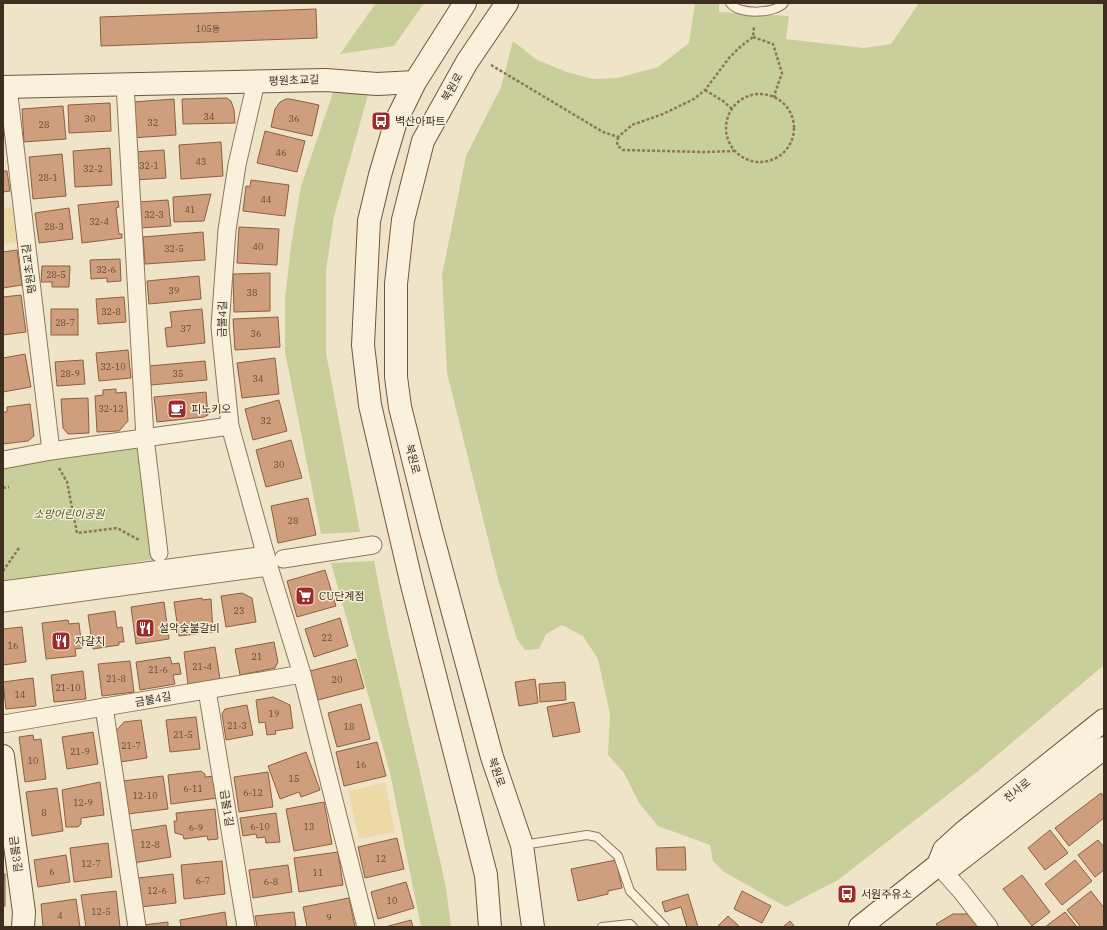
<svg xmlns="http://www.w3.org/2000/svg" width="1107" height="930" font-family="'IBM Plex Serif','Noto Sans KR',serif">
<rect width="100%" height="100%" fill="#f0e4c8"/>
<g fill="#c9cf9b">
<path d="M376 3H424L394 46 340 54Z"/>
<path d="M695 3H719V12L789 16 786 39 864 48 891 44 919 3H1104V665L977 772 838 880 786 907 724 872 713 861 710 845 658 826 639 803 624 773 608 755 610 714 598 659 583 636 562 625 546 634 539 649 525 650 517 639 498 579 447 373 442 275 466 156 501 87 513 41 537 60 567 72 593 79 617 78 658 67 689 43Z"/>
<path d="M336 84 356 88 368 95 334 216 326 271V353L360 532 321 534 285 352V299L291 246 301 186Z"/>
<path d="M145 446 162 558 3 583V468L52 457Z"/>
<path d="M374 561 389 637 446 887 451 927H421L390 773 331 563Z"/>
</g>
<g fill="#ecd9a5">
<path d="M12 207 17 242 3 244V208Z"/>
<path d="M385 783 395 832 359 839 348 791Z"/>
</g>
<g fill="#cf9f7d" stroke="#8d5f41">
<path d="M316 9 317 38 101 46 100 17Z"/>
<path d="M227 98 231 101 234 110 235 123 183 124 182 99Z"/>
<path d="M174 99 176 135 131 138 133 102Z"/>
<path d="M286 99H290L319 105 312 136 271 127 275 109 280 102Z"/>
<path d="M110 103 111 131 69 133 68 105Z"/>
<path d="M63 106 66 139 24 142 22 109Z"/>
<path d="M265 131 305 141 297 172 257 163Z"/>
<path d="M221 142 223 176 181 179 179 145Z"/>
<path d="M110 148 112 185 75 187 73 151Z"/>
<path d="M164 150 166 178 135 180 133 152Z"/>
<path d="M62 154 66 196 33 199 29 157Z"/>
<path d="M3 171H7L10 191 3 192Z"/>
<path d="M251 180 289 185 285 216 243 211 246 186 250 187Z"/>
<path d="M211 194 204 221 174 222 173 197Z"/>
<path d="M168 200 171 226 140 228 138 202Z"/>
<path d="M118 201 119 207 116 208 119 234H122V238L82 243 78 205Z"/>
<path d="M69 208 73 239 39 243 35 213Z"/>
<path d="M239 227 279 229 277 265 237 263Z"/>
<path d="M203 232 205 260 145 264 143 237Z"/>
<path d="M17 250 22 285 3 288V252Z"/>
<path d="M120 259 121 281 107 282V278L91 279 90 260Z"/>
<path d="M42 266H70L69 287H52V282H41Z"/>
<path d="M270 273V311L234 312 233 274Z"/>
<path d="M199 276 201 299 149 304 147 281Z"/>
<path d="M21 295 26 332 3 335V297Z"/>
<path d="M124 297 126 322 98 324 96 299Z"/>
<rect x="51" y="309" width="27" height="26"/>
<path d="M202 309 205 343 167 347 165 328 172 327 170 312Z"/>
<path d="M278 317 280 347 235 350 233 319Z"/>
<path d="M128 350 131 378 99 381 96 353Z"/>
<path d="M25 354 31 387 3 392V358Z"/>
<path d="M275 358 279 394 242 398 237 363Z"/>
<path d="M83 360 85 384 57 386 55 362Z"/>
<path d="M205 361 207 380 151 385 149 366Z"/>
<path d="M116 389V393L126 392 128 421 119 431 97 432 95 396 103 395V390Z"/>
<path d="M206 392 208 415 204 417 157 422 154 397Z"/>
<path d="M88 398 89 433 68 434 63 428 61 399Z"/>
<path d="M279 400 287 431 253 440 245 409Z"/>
<path d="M30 404 34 436 28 441 3 444V412H7V407Z"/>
<path d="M291 440 302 478 266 487 256 450Z"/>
<path d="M308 498 316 535 278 543 271 506Z"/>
<path d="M325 570 336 606 297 617 287 581Z"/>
<path d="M242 593 252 598 256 622 226 627 221 596Z"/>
<path d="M202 598V600L211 599 213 632 179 636 174 602Z"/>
<path d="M164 602 169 639 136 644 131 607Z"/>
<path d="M115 611 117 628 122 627 124 642H119V645L93 649 88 615Z"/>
<path d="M340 618 348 646 314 657 305 629Z"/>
<path d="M68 620 69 624 79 623 82 648 75 649 76 656 46 659 42 623Z"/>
<path d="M22 627 26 662 3 665V629Z"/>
<path d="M274 642 278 662 275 668 240 675 235 649Z"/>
<path d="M215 647 220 679 188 684 184 652Z"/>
<path d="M170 657 172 664 179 663 181 674 173 675 175 684 140 690 136 662Z"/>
<path d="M356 659 364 688 318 700 310 671Z"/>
<path d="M130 661 134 692 102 696 98 664Z"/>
<path d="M83 671 86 699 54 702 51 675Z"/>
<path d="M33 678 36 706 6 709 3 682Z"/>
<path d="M535 679 538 703 519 706 515 682Z"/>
<path d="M565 682 566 700 540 702 539 684Z"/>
<path d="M273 697 290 705 293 728 275 731 276 734 267 735 265 722 259 723 256 700Z"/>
<path d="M574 702 580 732 553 737 547 707Z"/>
<path d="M361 704 370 739 337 747 328 713Z"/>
<path d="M247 705 253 735 226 740 222 714 225 709Z"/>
<path d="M196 717 200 749 170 752 166 720Z"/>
<path d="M141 720 147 758 120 762 115 732 124 722Z"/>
<path d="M93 732 98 764 67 769 62 737Z"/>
<path d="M33 735 34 740 41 739 46 779 25 782 19 737Z"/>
<path d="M377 742 386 776 344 786 336 752Z"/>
<path d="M306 752 320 790 301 797 299 792 280 799 268 766Z"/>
<path d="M201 771 205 774V777L215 776 218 798 171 804 168 775Z"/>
<path d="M268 772 273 807 239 812 234 777Z"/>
<path d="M163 776 168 809 128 814 123 781Z"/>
<path d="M100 782 104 815 81 818V824L78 827H66L62 790Z"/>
<path d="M57 788 63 831 32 836 26 792Z"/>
<path d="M1101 793 1104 797V818L1069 846 1055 828Z"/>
<path d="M324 802 332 844 294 851 286 809Z"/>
<path d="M215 809 218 839 208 840 207 836 184 839 183 835 175 833 174 821H177L176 813Z"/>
<path d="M276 813 280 842 266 843 265 837 257 838 256 834 243 836 240 818Z"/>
<path d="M166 825 171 857 133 863 128 831Z"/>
<path d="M1050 830 1068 853 1045 870 1028 848Z"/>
<path d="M397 838 404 869 365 878 358 847Z"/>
<path d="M1098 840 1104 847V870L1095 877 1078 855Z"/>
<path d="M108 843 112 877 74 882 70 848Z"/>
<path d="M685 847 686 870H657L656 848Z"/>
<path d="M338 852 343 885 299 892 294 858Z"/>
<path d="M66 855 70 882 38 887 34 860Z"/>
<path d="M616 860 622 888 608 891V894L578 901 571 869Z"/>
<path d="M1075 860 1092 881 1062 905 1045 884Z"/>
<path d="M222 861 225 894 184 899 181 865Z"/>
<path d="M288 865 292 892 253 898 249 870Z"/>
<rect x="3" y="874" width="2" height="32"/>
<path d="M173 874 176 903 140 907 138 878Z"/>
<path d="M1022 875 1050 912 1032 926 1003 889Z"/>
<path d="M406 882 414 908 378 919 371 892Z"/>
<path d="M116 891 120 927H86L81 895Z"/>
<path d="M742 891 771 906 762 923 734 909Z"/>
<path d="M1091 891 1104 908V927H1081L1067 910Z"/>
<path d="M688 894 698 927H687L681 907 665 912 662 902Z"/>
<path d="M349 898 355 927H307L303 907Z"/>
<path d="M76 899 80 927H43L41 904Z"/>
<path d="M225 912 227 927H181L180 920Z"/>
<path d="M294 912 296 927H257L255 916Z"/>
<path d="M1065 912 1077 927H1045Z"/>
<path d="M953 914H968L979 927H938L936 924Z"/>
<path d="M728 916 740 927H717Z"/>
<path d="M411 920 413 927H385Z"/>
<path d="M790 921 795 927H783Z"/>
<path d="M168 922V927H144L143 925Z"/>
</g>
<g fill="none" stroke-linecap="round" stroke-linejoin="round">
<g stroke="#8d765c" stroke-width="10">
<g id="lane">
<path d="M730 3C738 15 775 14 784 3"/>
<path d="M523 845 587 835 597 837 618 856 630 891 665 927"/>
<path d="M602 927 630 924 633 927"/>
</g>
</g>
<g stroke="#8d765c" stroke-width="19">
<g id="street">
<path d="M256 82 237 165 227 230 220 327 230 426 269 567 302 674 366 927"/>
<path d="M125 84 145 438 159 553"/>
<path d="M8 87 51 451"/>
<path d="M3 460 51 451 230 426"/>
<path d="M283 559 373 545"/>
<path d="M3 590 266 555"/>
<path d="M3 603 269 567"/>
<path d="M207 690 246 927"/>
<path d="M104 707 137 927"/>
<path d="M3 724 302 674"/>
<path d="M938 865 961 891 989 927"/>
</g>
</g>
<g stroke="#6f573f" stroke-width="24">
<g id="secondary">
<path d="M465 3 415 82 396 121 380 175 369 221 363 345 370 405 412 585 486 875 490 927"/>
<path d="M507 3 467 62 423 141 403 220 396 284V377L400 407 431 531 492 757 522 845 533 927"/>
<path d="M3 87 326 80 377 84 415 82"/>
<path d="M3 756 24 912 23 927"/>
<path d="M938 865H953L1104 748"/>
<path d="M860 927 938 865 944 850 965 831 1104 720"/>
</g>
</g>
<g stroke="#8d765c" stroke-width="2.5" stroke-dasharray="3 2" stroke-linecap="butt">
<path d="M753 37 773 44 782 73 774 96 777 98"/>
<path d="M491 65 603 132 618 137 632 125 663 114 694 99 705 90 729 58 741 46 753 37 754 26"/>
<path d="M705 90 723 101 732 109"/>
<circle cx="760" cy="128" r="34"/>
<path d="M618 137 617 145 623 150 704 152 734 151"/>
<path d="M59 468 67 482 77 533 117 528 139 540"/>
<path d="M3 488 9 487"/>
<path d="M55 511 72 509"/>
<path d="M3 571 19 548"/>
</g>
<use href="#lane" stroke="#faf1dc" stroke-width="8"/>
<use href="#street" stroke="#faf1dc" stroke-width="17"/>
<use href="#secondary" stroke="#faf1dc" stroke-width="22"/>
</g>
<defs>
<g id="bus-square" transform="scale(1)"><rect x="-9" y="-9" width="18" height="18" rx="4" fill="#9e2a2b" stroke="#f7eed8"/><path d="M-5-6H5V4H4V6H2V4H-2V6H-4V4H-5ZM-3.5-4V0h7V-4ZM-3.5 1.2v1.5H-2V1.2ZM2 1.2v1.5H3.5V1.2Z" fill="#fff"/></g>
<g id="cafe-square" transform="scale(1)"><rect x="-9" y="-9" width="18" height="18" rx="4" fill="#9e2a2b" stroke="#f7eed8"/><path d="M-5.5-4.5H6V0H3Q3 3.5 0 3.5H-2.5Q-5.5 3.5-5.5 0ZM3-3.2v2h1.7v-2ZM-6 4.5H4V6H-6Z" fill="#fff"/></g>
<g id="supermarket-square" transform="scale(1)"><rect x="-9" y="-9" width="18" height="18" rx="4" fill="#9e2a2b" stroke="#f7eed8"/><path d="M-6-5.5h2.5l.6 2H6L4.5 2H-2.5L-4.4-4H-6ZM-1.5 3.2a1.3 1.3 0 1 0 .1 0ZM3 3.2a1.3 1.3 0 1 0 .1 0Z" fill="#fff"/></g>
<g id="restaurant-square" transform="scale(1)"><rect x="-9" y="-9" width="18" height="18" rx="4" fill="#9e2a2b" stroke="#f7eed8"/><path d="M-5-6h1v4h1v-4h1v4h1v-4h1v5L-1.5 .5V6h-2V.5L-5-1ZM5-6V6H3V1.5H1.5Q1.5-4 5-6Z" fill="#fff"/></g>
</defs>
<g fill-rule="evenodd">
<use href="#bus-square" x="381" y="121"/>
<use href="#cafe-square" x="177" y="409"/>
<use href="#supermarket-square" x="305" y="596"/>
<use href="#restaurant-square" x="145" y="628"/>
<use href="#restaurant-square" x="61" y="641"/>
<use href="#bus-square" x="847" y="894"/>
</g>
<g text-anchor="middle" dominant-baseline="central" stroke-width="3" stroke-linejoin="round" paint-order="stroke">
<g font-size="9" fill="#624a37">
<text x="208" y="28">105동</text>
<text x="209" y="116">34</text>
<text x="90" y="118">30</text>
<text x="294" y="118">36</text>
<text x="153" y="122">32</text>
<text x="44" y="124">28</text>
<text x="281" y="152">46</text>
<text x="201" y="161">43</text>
<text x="149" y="165">32-1</text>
<text x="93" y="168">32-2</text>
<text x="48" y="177">28-1</text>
<text x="266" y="199">44</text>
<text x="190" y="209">41</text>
<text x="154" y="214">32-3</text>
<text x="99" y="221">32-4</text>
<text x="54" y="226">28-3</text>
<text x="258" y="246">40</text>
<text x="174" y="248">32-5</text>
<text x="106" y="269">32-6</text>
<text x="56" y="274">28-5</text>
<text x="174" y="290">39</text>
<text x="252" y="292">38</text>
<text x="111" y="311">32-8</text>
<text x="65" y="322">28-7</text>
<text x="186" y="328">37</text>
<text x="256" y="333">36</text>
<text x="113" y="366">32-10</text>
<text x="70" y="373">28-9</text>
<text x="178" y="373">35</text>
<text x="258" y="378">34</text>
<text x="111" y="408">32-12</text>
<text x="266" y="420">32</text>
<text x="279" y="464">30</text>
<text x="293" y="520">28</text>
<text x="239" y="610">23</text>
<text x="327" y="637">22</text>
<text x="13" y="645">16</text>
<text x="257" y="656">21</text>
<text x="202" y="666">21-4</text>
<text x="158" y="669">21-6</text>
<text x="116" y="678">21-8</text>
<text x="337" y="679">20</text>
<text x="68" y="687">21-10</text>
<text x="20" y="694">14</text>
<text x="274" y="713">19</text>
<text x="237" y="725">21-3</text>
<text x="349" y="726">18</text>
<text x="183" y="734">21-5</text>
<text x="131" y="745">21-7</text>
<text x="80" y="751">21-9</text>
<text x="33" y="760">10</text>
<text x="361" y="764">16</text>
<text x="294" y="778">15</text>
<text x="193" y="788">6-11</text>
<text x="253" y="792">6-12</text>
<text x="145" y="795">12-10</text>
<text x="83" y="802">12-9</text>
<text x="44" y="812">8</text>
<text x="260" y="826">6-10</text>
<text x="309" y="826">13</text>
<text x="196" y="827">6-9</text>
<text x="150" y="844">12-8</text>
<text x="381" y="858">12</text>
<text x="91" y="863">12-7</text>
<text x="52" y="871">6</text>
<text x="318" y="872">11</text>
<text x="203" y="880">6-7</text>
<text x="271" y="881">6-8</text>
<text x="157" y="890">12-6</text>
<text x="392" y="900">10</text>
<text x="101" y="911">12-5</text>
<text x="60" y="915">4</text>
<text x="329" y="917">9</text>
</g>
<g font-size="11" fill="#3d2e20" stroke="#f7eed8">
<text transform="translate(294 80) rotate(-2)">평원초교길</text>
<text transform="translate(452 87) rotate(-60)">북원로</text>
<text transform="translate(29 269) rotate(-97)">평원초교길</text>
<text transform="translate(222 319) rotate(-89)">금불4길</text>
<text transform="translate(413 459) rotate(76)">북원로</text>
<text transform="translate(153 699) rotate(-10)">금불4길</text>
<text transform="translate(497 772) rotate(71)">북원로</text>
<text transform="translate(1017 790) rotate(-39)">천사로</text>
<text transform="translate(227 808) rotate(81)">금불1길</text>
<text transform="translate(16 854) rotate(82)">금불3길</text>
</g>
<g font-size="11" fill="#3d2e20" stroke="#f7eed8" text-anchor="start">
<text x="395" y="121">벽산아파트</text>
<text x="191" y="409">피노키오</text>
<text x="319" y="596">CU단계점</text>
<text x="159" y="628">설악숯불갈비</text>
<text x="75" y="641">자갈치</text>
<text x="861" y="894">서원주유소</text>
</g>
<g font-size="11" font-style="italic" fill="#4d5a26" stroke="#f7eed8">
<text x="69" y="514">소망어린이공원</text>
</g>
</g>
<rect width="1107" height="930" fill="none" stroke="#3d2e20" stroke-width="8"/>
</svg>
